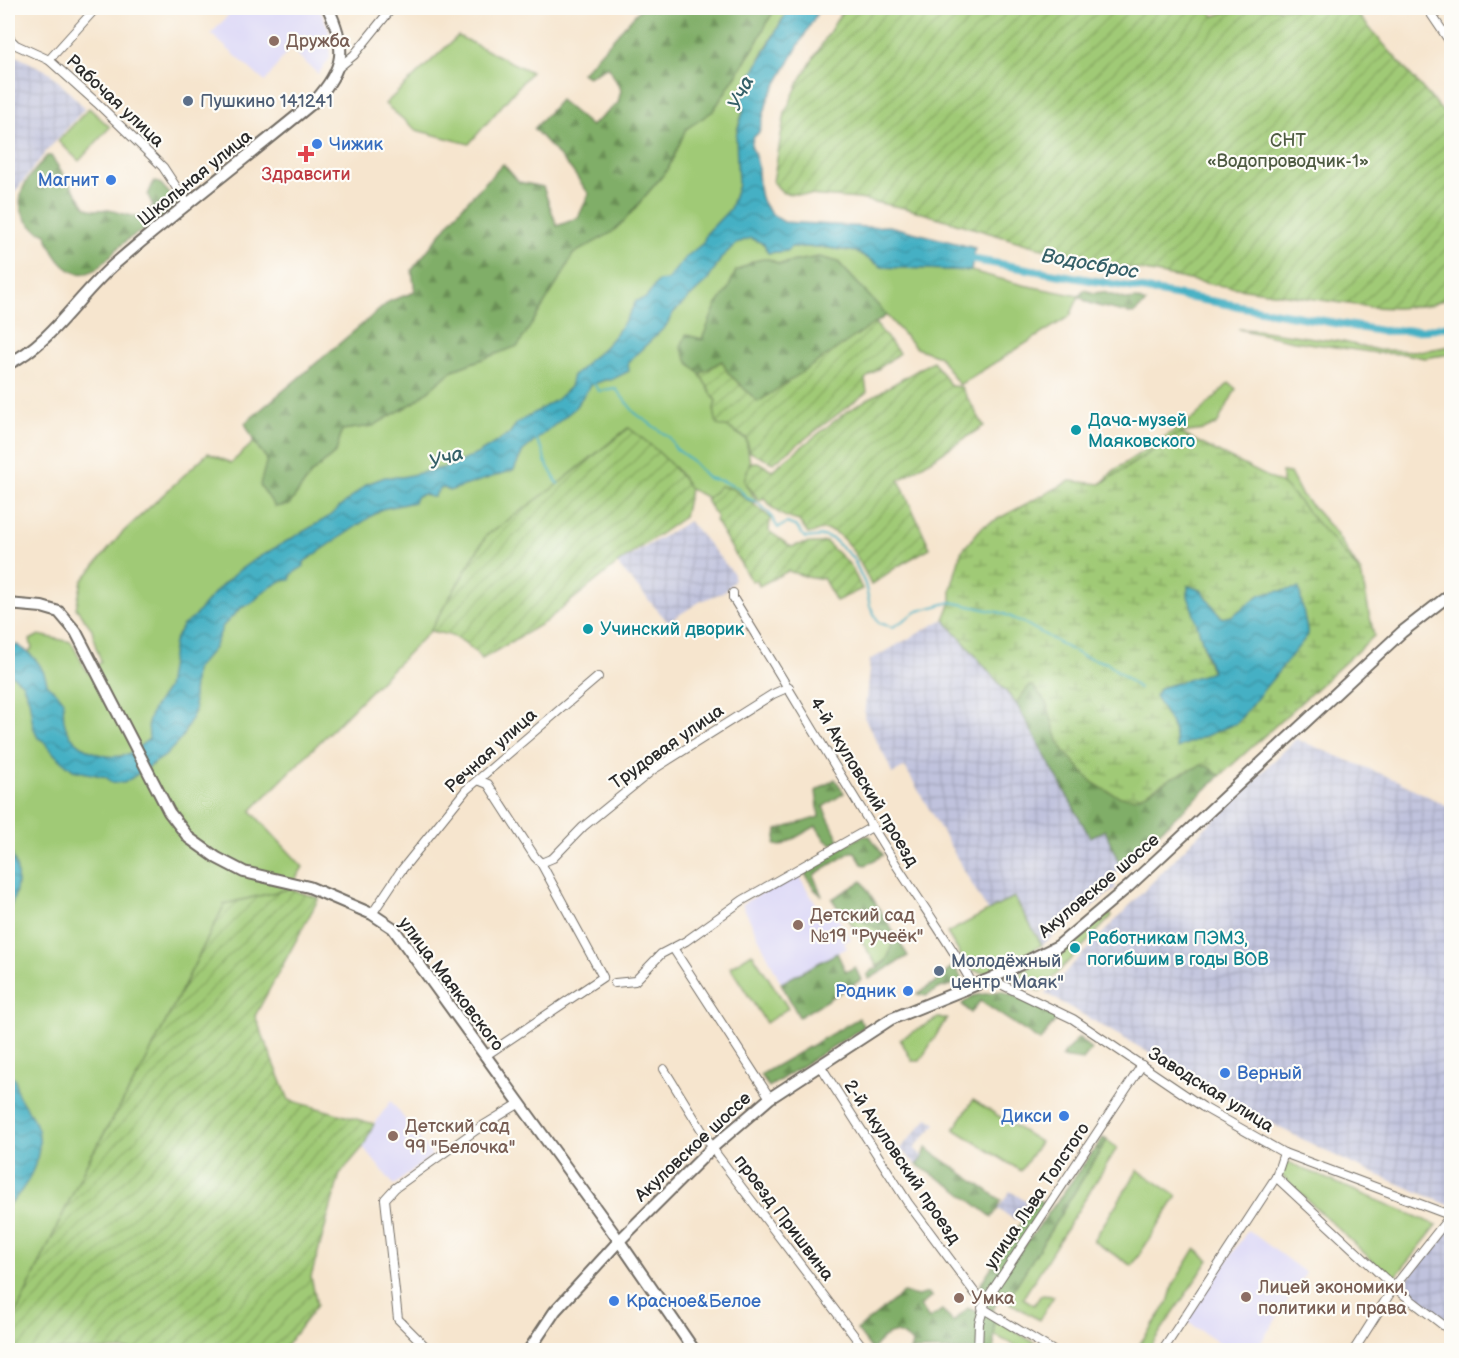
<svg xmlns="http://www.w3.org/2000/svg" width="1459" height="1358" font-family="'Balsamiq Sans',sans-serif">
<defs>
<pattern id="industrial-grid" width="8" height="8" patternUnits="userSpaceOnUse" patternTransform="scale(1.5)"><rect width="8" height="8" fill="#c0c2dd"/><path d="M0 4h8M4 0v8" fill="none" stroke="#a5a7be"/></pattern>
<pattern id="forest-firs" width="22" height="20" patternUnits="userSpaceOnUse" patternTransform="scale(1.5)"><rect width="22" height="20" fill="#80ae67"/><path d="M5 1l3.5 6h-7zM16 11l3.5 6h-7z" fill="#698e55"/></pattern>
<pattern id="wetland-marsh" width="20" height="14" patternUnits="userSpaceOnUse" patternTransform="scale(1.5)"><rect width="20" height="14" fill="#a0ca76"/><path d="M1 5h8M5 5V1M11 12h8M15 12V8" fill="none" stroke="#83a461"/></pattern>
<pattern id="garden-furrows" width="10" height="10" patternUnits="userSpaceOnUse" patternTransform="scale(1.5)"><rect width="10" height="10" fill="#a0ca76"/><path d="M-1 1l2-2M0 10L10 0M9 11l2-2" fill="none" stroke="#83a461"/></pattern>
<pattern id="water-waves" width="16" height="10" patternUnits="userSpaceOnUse" patternTransform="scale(1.5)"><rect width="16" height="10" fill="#45b0c4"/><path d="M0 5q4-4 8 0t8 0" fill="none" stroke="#3a8f9f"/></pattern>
</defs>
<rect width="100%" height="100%" fill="#fdfcf7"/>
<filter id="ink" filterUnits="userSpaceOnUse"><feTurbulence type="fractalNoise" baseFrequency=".0167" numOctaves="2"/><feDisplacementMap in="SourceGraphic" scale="12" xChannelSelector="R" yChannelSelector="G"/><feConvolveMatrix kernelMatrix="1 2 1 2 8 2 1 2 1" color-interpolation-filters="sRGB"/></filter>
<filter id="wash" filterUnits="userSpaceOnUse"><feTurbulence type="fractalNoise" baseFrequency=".008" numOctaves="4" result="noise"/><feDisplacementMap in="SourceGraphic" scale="24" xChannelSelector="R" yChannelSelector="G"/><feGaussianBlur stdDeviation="1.35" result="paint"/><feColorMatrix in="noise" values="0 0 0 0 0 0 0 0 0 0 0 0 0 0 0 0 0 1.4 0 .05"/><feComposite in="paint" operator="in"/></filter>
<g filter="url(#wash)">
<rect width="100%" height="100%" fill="#f6e5ce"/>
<g fill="#dad6f7">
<path d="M235 8H319L329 30 330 58 318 74 290 48 265 82 211 34Z"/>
<path d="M797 873 821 912 831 908 851 939 844 943 847 948 781 983 742 904Z"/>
<path d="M391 1101 432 1155 394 1185 363 1147 374 1124Z"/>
<path d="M1248 1230 1306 1273 1256 1350H1230L1186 1321Z"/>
</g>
<g fill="url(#industrial-grid)">
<path d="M8 49 14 55 49 72 85 108 45 153 12 196 8 191Z"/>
<path d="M689 521 734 574V581L724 592 701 601 668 622 617 564Z"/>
<path d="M944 619 1016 703 1090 837 1105 830 1121 867 1111 878 1116 888 1042 945 1015 897 988 912 905 767 892 774 888 763 864 717 870 660Z"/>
<path d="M1296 739 1396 780 1451 808V1206L1352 1164 1282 1129 1045 993 1194 839Z"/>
<path d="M928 1118 936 1124 914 1148 923 1157 917 1165 900 1149Z"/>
<path d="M1010 1191 1027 1202 1015 1220 998 1209Z"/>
<path d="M1448 1227 1452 1228 1451 1324 1403 1285Z"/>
</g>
<g fill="#a0ca76" stroke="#667a50" stroke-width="1.5">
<path d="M775 8H789L760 58 737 130 738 185 730 209 751 238 764 244 768 253 787 251 790 247H821L857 252 882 267 971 271 1023 285 1079 296 1070 316 959 385 939 356 916 348 838 262 819 257 779 264 769 259 736 271 727 291 716 307 708 330 688 362 700 374 716 401 714 410 729 428 746 439 750 462 744 481 758 503H752L733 489 721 486 708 498 690 489 677 470 628 428 553 488 486 536 430 631 251 811 303 867 289 889 225 904 142 1069 88 1161 8 1331 11 1350H8V672L13 675 32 648 30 640 39 635 71 642 88 673 101 662 95 644 92 629 76 608 82 581 122 533 208 453 231 463 254 442 267 459 289 505 311 474 336 452 341 430 373 425 415 402 453 370 518 345 563 274 573 254 624 221 668 169 686 129 713 111 753 49Z"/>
<path d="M458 36 531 72 469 144 416 130 385 104Z"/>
<path d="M89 108 110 127 79 161 58 141Z"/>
<path d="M1238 329 1256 330 1343 342 1378 350 1422 351 1451 346V354L1424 358 1405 354 1377 353 1294 341Z"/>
<path d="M1229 383 1236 389 1217 424 1204 430 1180 433 1101 484 1113 471 1195 417Z"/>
<path d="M1282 472 1290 473 1301 494 1335 532 1361 573 1282 484Z"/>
<path d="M861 889 900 953 877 966 839 903Z"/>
<path d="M1014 897 1042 945 990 974 970 970 947 933Z"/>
<path d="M1109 912 1112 916 1040 991 1021 985 1020 973 1061 949Z"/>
<path d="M752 953 788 1008 766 1023 730 967Z"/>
<path d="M938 1018H947L920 1061H912L900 1039Z"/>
<path d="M973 1100 1040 1142 1021 1171 954 1129Z"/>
<path d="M1107 1140 1117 1148 1023 1298 1034 1305 1041 1295 1054 1296 1039 1320 1000 1297 1003 1291 1012 1292Z"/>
<path d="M1287 1162 1436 1225H1437L1393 1280 1281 1175Z"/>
<path d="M1138 1170 1177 1196 1132 1266 1093 1241Z"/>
<path d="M1195 1249 1209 1260 1148 1350H1141L1139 1345 1168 1303 1173 1285Z"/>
<path d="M994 1318 1038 1345V1350H1024L994 1335Z"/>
</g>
<g fill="url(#forest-firs)" stroke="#566c49" stroke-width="1.5">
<path d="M641 8H775L753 49 713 111 686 129 668 169 624 221 611 233 573 254 563 274 518 346 453 370 415 402 373 426 342 430 336 452 311 474 289 505 275 507 260 485 267 459 254 442 245 423 390 301 415 292 412 270 460 209 503 164 519 182 543 187 557 226 578 218 589 194 571 169 534 129 560 100 591 126 618 103 621 90 608 66 588 77 582 73Z"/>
<path d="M47 156H51L85 206C93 212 99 209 108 210 128 213 136 224 153 206L148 195 154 181 161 184 178 203C168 213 158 222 146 229 139 233 131 236 126 241 116 249 108 259 99 267 72 287 53 256 46 234 25 226 14 208 24 186 29 175 40 165 47 156Z"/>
<path d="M819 257 838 262 887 315 758 402 728 373 722 361 700 374 688 362 681 347 686 335 702 339 716 306 727 291 736 271 754 261 763 259H769L779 264Z"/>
<path d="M1084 290 1094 293 1103 292 1127 300 1137 299 1146 303 1133 314 1098 306 1087 302 1079 296Z"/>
<path d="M1029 685 1033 686 1047 703 1052 715 1147 793 1171 778 1201 765 1209 767 1220 776 1121 867 1105 830 1090 837 1016 703Z"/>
<path d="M835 779 844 793 823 807 840 842 831 844 825 840 816 826 781 846 775 845 777 830 819 817 816 791Z"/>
<path d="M862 836H870L883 855 866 865 862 864 855 852H851L815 874 814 877 822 896 815 890 802 869Z"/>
<path d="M862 881 908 956 869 979 867 976C871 969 874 970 879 967 889 961 891 949 893 939 877 927 862 919 842 914L832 899Z"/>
<path d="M837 953 846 972 855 967 861 980 799 1017 781 983Z"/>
<path d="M952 967 957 970 963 982 940 988 926 996 917 994 939 980Z"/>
<path d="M1001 991 1016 996 1058 1017 1040 1041 980 1001 971 1013 962 1004 973 996Z"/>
<path d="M859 1018 864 1027 769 1087 760 1075Z"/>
<path d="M1079 1037 1091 1050 1083 1060 1061 1057Z"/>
<path d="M1103 1138 1107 1140 1012 1292 1003 1291 992 1312 983 1302 990 1292 979 1286 1037 1199 1047 1205 999 1281Z"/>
<path d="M926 1148 1001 1200 998 1209 992 1217 953 1187 917 1165 923 1157Z"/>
<path d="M903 1293 918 1296 928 1293 932 1297 920 1306 929 1319 942 1310 953 1322 968 1308 994 1318V1350H911L913 1344C896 1325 885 1333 872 1350L857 1330Z"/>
</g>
<path fill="url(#wetland-marsh)" stroke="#667a50" stroke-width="1.5" fill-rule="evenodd" d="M1180 433 1282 484 1293 495 1361 573 1374 636 1220 776 1209 767 1201 765 1171 778 1147 793 1135 798 1121 797 1105 790 1092 782 1065 752 1058 741 1047 703 1033 686H1029L1016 703 944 619 951 602V589L961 552 982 527 1070 481 1101 484ZM1201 590 1222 618 1232 616 1261 594 1256 699 1237 723 1177 747 1173 727 1212 673C1199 642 1199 623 1201 590Z"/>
<g fill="url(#garden-furrows)" stroke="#667a50" stroke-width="1.5">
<path d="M844 8H1208L1214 16 1239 8H1352L1451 121V297L1430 305 1397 308 1370 307 1210 284 1105 263 1030 245 909 209 859 199 783 193 773 182 785 113 799 82Z"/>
<path d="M875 323 899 353 865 379 867 392 773 463 750 452 746 438 729 428 717 425 714 409 716 401 700 374 722 361 728 373 758 402Z"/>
<path d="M933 361 951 386 961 387 984 426 899 480 930 548 898 566 871 585C864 569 847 532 827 530 822 529 813 533 808 534L799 521C782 517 775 512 764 498L760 501 744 481 750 462H758L772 470 846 412Z"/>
<path d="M629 428C654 447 672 462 690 489L684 517 617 564 545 622 482 659C465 640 456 635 430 631L486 536 553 488Z"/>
<path d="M720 486 733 489 765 513 770 518 769 531 790 546 792 547C804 542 814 544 826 542L850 565 862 589 836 601 823 578H811L788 571 759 586 757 580 752 581 748 576 715 520 717 518 706 500Z"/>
<path d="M289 889 319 898 255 1016 289 1100 374 1124 363 1147 340 1174 311 1277 317 1305 283 1350H11L8 1331 88 1161 142 1069 225 904Z"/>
</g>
<g fill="url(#water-waves)" stroke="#386e78" stroke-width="1.5">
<path d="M789 8H820L768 99 759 132 753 138 751 146C768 175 744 200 784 222L867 227 889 226 975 248 971 271 882 267 857 252 821 247H791L787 251 768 253 764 244 751 238 737 243 722 257 708 280 673 313 666 326 628 362 629 371 611 380H605L591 385 574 409 523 451 514 470 449 491 444 488 439 489 434 497H430L424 494 417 496 414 502 382 509 304 562V566L292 574 290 580 281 581 264 591 252 603 241 608 223 626 214 648 195 670 193 695 195 711 181 739 165 756 124 783 111 782 106 777 73 770 55 755 44 741 38 738 33 726 29 699 22 683 8 672V646L17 645C35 656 43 665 48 686 73 703 59 702 65 725 72 748 109 764 130 753 137 749 143 743 149 739L148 722 153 709 167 688 174 642 182 626 192 619 216 591 238 571 254 560 327 518 367 484 385 477H402L451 466 479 453 509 434 517 423 556 400 570 387 573 375C584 370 583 364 590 359 609 346 626 322 636 301L646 298 658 281 667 280 686 257 703 243 706 234 730 209 738 185 736 136 744 109 740 103 743 91Z"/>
<path d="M1188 586 1201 590 1222 618 1232 616 1261 594 1299 588 1308 635 1237 723 1177 748 1173 727 1155 696 1160 688 1212 672 1188 596Z"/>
<path d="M8 848C22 869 19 890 8 912Z"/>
<path d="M11 1077 15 1078C16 1082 16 1088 17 1092 22 1105 34 1116 38 1130 44 1156 27 1189 8 1205V1078Z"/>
</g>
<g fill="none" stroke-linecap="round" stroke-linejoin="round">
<g stroke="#45b0c4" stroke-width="2">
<path d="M594 384 599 391 615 388 635 413 670 438 675 448 691 460 708 478 722 481 738 488 747 498 758 503 769 513 778 528 787 523 797 527 805 538 824 536 833 539 853 558 865 584 870 606 879 623 893 627 918 611 951 602 1002 613 1024 623 1082 656 1107 663 1139 688"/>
<path d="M536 439 543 451 545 461 558 484"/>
</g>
<path stroke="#45b0c4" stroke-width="8" d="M964 258 1381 331 1426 330 1452 325"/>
</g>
</g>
<g filter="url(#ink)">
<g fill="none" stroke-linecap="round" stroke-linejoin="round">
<g stroke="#726c64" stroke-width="10">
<g id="street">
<path d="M1427 8 1452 45"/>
<path d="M8 37 16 45 49 60 97 103 163 167 188 205"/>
<path d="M49 60 96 8"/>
<path d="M338 68 354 55 392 8"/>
<path d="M733 593V598C785 681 833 765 885 847 913 893 947 937 973 985"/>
<path d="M478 780 488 784 535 857 541 863 603 977 485 1056"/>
<path d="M541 863 553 858 583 827 654 769 773 694 789 687"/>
<path d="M372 914 400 872 466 790 598 677"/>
<path d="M673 948 770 1098"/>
<path d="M990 979 1073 1019 1203 1107 1284 1153 1452 1216"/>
<path d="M615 983 635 981 661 954 686 941 743 900 872 827"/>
<path d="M820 1065 908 1203 975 1293 986 1300"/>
<path d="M664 1069 717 1155 865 1350"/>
<path d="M1284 1153 1276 1177 1394 1287 1452 1332"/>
<path d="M982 1308 1052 1350"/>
<path d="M429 1350 398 1319 385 1199 395 1188 476 1130 520 1103"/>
<path d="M978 1350 979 1323 986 1300 1142 1065"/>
<path d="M1163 1350 1276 1177"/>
<path d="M1354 1350 1394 1287 1451 1215"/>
</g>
</g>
<g stroke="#726c64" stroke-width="14">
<g id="secondary">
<path d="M8 364C54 341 78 295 117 262 181 207 249 156 315 101 345 68 347 48 328 8"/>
<path d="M8 604 42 607 59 612 76 632 169 812 189 838 217 858 244 872 309 887 372 914 393 928 615 1235 694 1350"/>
<path d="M529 1350 555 1311 619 1241 713 1147 770 1098 891 1019 990 979 1058 946 1129 886 1402 632 1452 593"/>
</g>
</g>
<use href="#street" stroke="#fff" stroke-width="8"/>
<use href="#secondary" stroke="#fff" stroke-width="10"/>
</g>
</g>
<g fill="#8d6e63" stroke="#fdfcf7" stroke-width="2">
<circle cx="274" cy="41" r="6"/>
<circle cx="798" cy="925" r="6"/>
<circle cx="393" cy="1136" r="6"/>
<circle cx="1246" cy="1297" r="6"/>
<circle cx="959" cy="1298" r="6"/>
</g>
<g fill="#5c6f8a" stroke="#fdfcf7" stroke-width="2">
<circle cx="188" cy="101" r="6"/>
<circle cx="939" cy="971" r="6"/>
</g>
<g fill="#3f7fe0" stroke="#fdfcf7" stroke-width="2">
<circle cx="317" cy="144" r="6"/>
<circle cx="111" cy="180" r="6"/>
<circle cx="908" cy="991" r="6"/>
<circle cx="1225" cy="1073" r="6"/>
<circle cx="1064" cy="1116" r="6"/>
<circle cx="614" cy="1301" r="6"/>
</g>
<path fill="#e0444e" stroke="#fdfcf7" stroke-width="2" d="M303 145h6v6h6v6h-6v6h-6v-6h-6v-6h6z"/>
<g fill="#0f9aa8" stroke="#fdfcf7" stroke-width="2">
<circle cx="1076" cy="430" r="6"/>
<circle cx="588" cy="629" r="6"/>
<circle cx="1075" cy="948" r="6"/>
</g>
<g text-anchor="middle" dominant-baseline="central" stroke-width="4.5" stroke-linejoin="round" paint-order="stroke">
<g font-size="18" fill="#785e54" stroke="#fdfcf7" text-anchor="start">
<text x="286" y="41">Дружба</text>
<text x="810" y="915">Детский сад<tspan x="810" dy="21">№19 "Ручеёк"</tspan></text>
<text x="405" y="1126">Детский сад<tspan x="405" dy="21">99 "Белочка"</tspan></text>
<text x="1258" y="1287">Лицей экономики,<tspan x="1258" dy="21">политики и права</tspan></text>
<text x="971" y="1298">Умка</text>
</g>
<g font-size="18" fill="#2b2b2b" stroke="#fdfcf7">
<text transform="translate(115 101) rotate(43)">Рабочая улица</text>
<text transform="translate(195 178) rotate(-39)">Школьная улица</text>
<text transform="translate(667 747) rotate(-35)">Трудовая улица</text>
<text transform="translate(491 751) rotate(-42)">Речная улица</text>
<text transform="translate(864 782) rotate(59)">4-й Акуловский проезд</text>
<text transform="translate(1099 886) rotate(-40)">Акуловское шоссе</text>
<text transform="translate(451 984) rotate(53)">улица Маяковского</text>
<text transform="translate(1211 1090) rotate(32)">Заводская улица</text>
<text transform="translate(693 1147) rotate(-43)">Акуловское шоссе</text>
<text transform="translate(902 1162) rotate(56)">2-й Акуловский проезд</text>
<text transform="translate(1037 1196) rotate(-56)">улица Льва Толстого</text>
<text transform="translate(784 1218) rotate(53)">проезд Пришвина</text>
</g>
<g font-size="18" fill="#4e5e75" stroke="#fdfcf7" text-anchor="start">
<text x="200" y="101">Пушкино 141241</text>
<text x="951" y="961">Молодёжный<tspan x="951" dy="21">центр "Маяк"</tspan></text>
</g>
<g font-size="18" fill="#4e5b42" stroke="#fdfcf7">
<text x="1288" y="140">СНТ<tspan x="1288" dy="21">«Водопроводчик-1»</tspan></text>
</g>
<g font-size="18" fill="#366cbe" stroke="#fdfcf7" text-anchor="start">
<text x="329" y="144">Чижик</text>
<text x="99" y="180" text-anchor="end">Магнит</text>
<text x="896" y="991" text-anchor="end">Родник</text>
<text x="1237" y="1073">Верный</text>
<text x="1052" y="1116" text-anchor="end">Дикси</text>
<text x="626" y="1301">Красное&amp;Белое</text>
</g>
<g font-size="18" fill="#be3a42" stroke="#fdfcf7">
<text x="306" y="174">Здравсити</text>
</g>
<g font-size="18" fill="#0d838f" stroke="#fdfcf7" text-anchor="start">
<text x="1088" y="420">Дача-музей<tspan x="1088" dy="21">Маяковского</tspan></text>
<text x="600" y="629">Учинский дворик</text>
<text x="1087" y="938">Работникам ПЭМЗ,<tspan x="1087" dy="21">погибшим в годы ВОВ</tspan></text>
</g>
<g font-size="20" font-style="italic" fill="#356068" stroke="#fdfcf7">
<text transform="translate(741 93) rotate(-64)">Уча</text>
<text transform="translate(1090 264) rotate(10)">Водосброс</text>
<text transform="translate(446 458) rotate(-17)">Уча</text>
</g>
</g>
<rect width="1459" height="1358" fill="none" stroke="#fdfcf7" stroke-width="30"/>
</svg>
